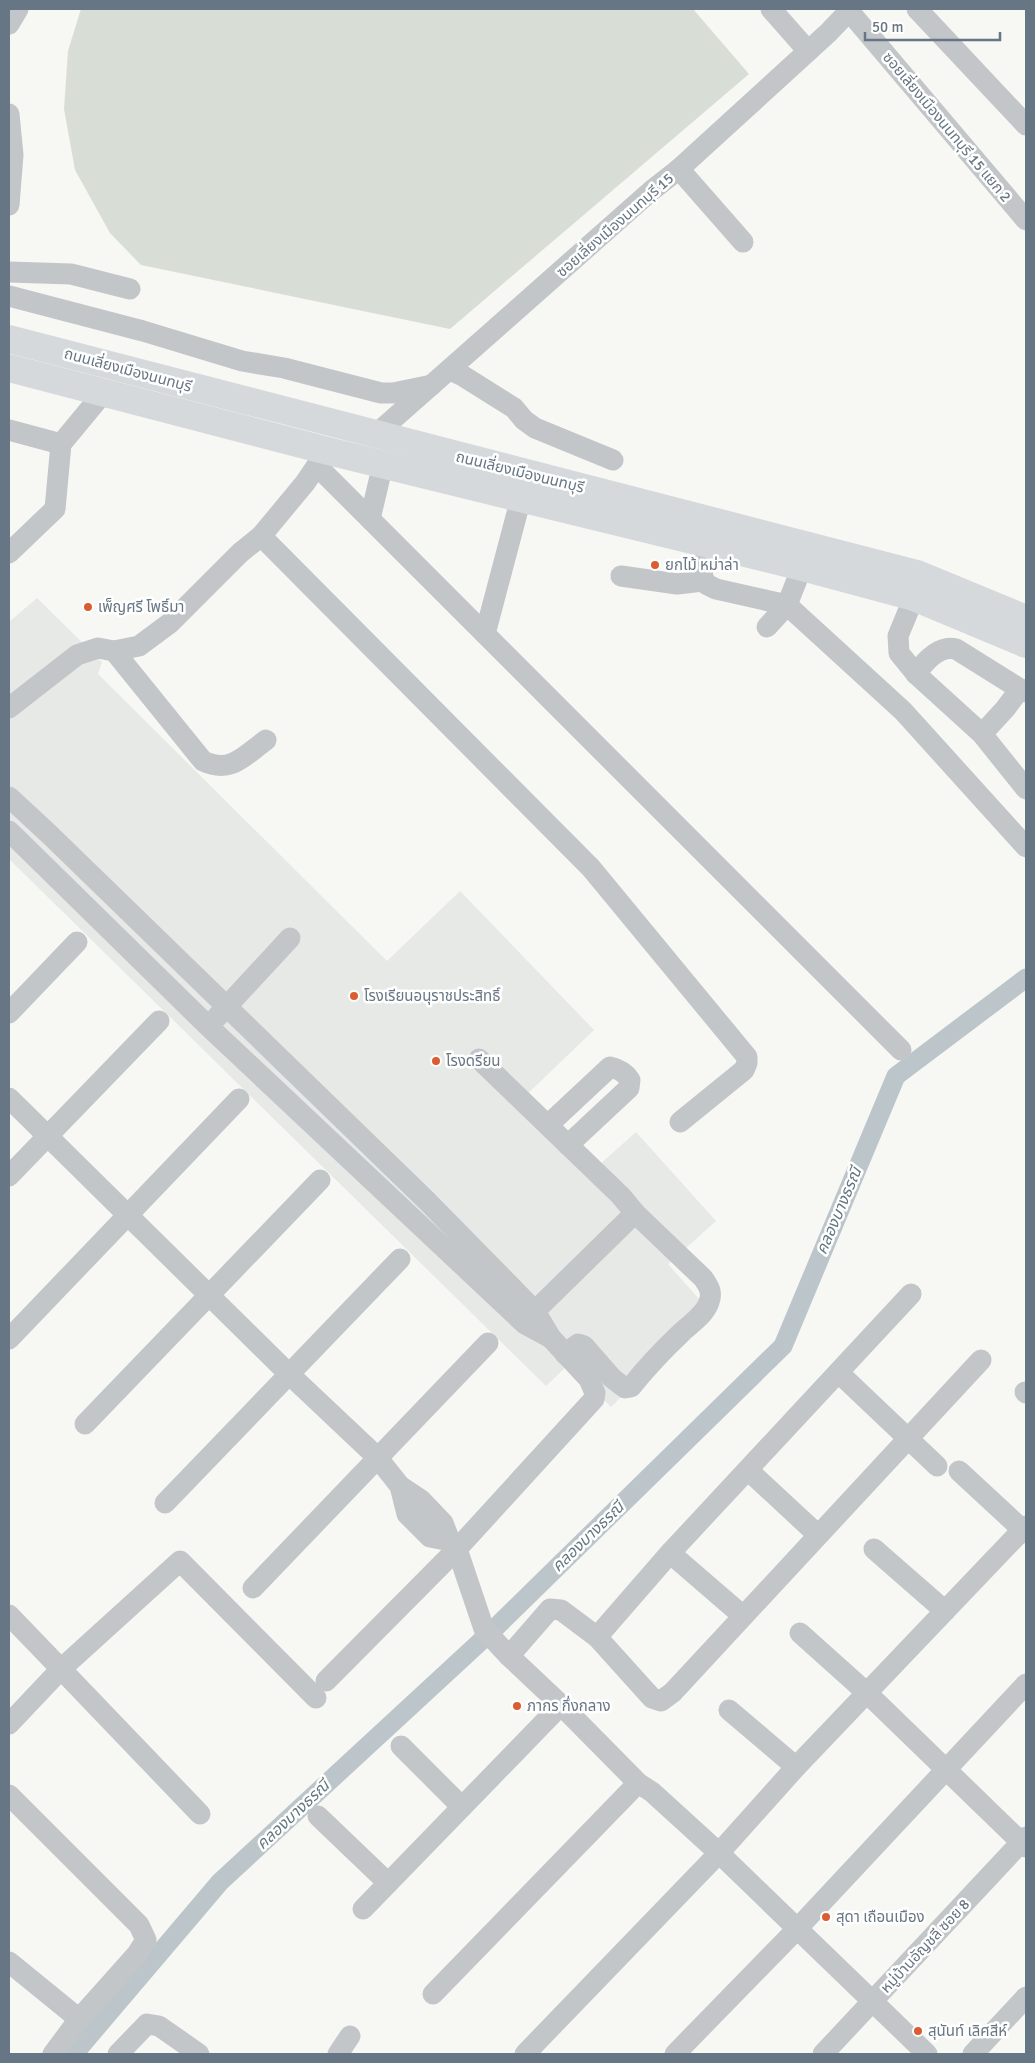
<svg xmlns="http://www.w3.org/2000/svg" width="1035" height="2063" font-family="Signika,'Noto Sans Thai',sans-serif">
<rect width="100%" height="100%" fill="#f7f7f4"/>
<path fill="#e7e9e7" d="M37 598 102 662 98 674 387 961 460 891 594 1030 521 1100 588 1175 636 1132 716 1221 668 1264 708 1309 611 1407 568 1365 546 1386 9 859V622Z"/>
<path fill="#d8ded5" d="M81 9H693L749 74 450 329 141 265 110 233 75 170 64 109 68 51Z"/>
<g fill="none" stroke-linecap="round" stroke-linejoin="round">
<path stroke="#bcc6ca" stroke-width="19" d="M74 2054 220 1882 494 1629 783 1346 896 1076 1026 978"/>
<g stroke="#c2c6c9" stroke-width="21">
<path d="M771 9 808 51"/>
<path d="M917 9 1026 125"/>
<path d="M849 11 1026 220"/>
<path d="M9 24 18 9"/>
<path d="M9 114 13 155 9 205"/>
<path d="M679 169 743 242"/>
<path d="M9 272 71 274 130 289"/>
<path d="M9 296 143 331 242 361 284 368 381 393H393L432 385"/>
<path d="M450 370 463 376 514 408 524 420 535 428 613 460"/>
<path d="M9 430 61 444"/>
<path d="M375 435 651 191 679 169 828 33 851 9"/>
<path d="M317 466 901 1050"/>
<path d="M370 519 383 464"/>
<path d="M261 536 591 868 747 1057V1063L744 1070 680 1122"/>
<path d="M708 544 702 575 706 584 716 589 787 605 903 711 1026 847"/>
<path d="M9 553 55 509 61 444 104 392"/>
<path d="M621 576 677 584 703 581"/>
<path d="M914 597 898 636 899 653 916 674 982 734 1026 789"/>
<path d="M767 627 787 605 802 567"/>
<path d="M485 634 521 498"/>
<path d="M114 651 203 761C231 774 244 756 266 740"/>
<path d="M916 674C925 661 939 645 956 649L1020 689"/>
<path d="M9 708 77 655 98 648 114 651 139 646 170 623 240 553 261 536 305 483 324 455"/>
<path d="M982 734 1005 709 1020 689 1026 692"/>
<path d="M9 797 49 834 427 1201 535 1311 551 1338 589 1379 595 1393 594 1399 457 1549 326 1681"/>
<path d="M9 831 208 1026 525 1324 551 1338"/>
<path d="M9 1013 77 942"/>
<path d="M217 1017 290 938"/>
<path d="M479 1059 621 1196 635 1213 535 1311"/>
<path d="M9 1098 289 1374 377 1457 400 1486 421 1500 443 1523 450 1541 457 1549 484 1629 509 1656 561 1705 638 1783 652 1792 719 1853 927 2054"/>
<path d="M548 1125 610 1067C619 1069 625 1072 630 1080L629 1088 568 1145"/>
<path d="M9 1176 159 1021"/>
<path d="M9 1339 239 1099"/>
<path d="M565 1354 578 1344 584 1346 612 1378 625 1388 631 1387C646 1368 663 1350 681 1333 690 1324 705 1315 709 1302 713 1292 708 1285 703 1278L635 1213"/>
<path d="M839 1373 937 1466"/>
<path d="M1025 1392 1026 1393"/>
<path d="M85 1424 320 1180"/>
<path d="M748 1470 818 1535"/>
<path d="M959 1471 1026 1533"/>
<path d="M400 1486 407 1514 430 1537 450 1541"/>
<path d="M165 1503 400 1259"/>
<path d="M874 1549 945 1611"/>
<path d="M670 1553 743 1616"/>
<path d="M253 1588 488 1343"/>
<path d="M9 1615 61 1669 9 1724"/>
<path d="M800 1633 868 1694 1026 1847"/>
<path d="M597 1637 670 1553 911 1294"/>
<path d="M509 1656 550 1609 561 1610 597 1637 652 1698 661 1701 673 1692 981 1360"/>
<path d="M729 1710 796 1767"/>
<path d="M401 1746 462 1807"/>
<path d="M9 1795 139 1925 146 1940 137 1954 79 2019 53 2054"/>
<path d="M200 1814 61 1669 180 1561 316 1698"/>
<path d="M318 1816 388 1883"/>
<path d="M363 1909 561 1705"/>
<path d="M9 1962 79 2019"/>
<path d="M433 1994 638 1783"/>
<path d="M118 2054 147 2024 159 2026 199 2054"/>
<path d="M338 2054 350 2036"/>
<path d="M525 2054 719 1853 796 1767 1026 1526"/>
<path d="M675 2054 797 1929 1026 1684"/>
<path d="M823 2054 1026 1837"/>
<path d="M973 2054 1026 1997"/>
</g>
<g stroke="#d5d9dc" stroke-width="28">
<path d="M9 339 917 574 1026 619"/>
<path d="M9 368 328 451 802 567 914 597 1026 644"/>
</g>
</g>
<g fill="#db5c30" stroke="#fff" stroke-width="2">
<circle cx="655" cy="565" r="5"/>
<circle cx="88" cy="607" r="5"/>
<circle cx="354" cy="996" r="5"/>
<circle cx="436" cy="1061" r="5"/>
<circle cx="517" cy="1706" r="5"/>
<circle cx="826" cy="1917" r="5"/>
<circle cx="918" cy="2031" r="5"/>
</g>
<g text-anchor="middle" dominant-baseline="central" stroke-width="5" stroke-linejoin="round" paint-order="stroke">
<g font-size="15" fill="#677684" stroke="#fff">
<text transform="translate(947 127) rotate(50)">ซอยเลี่ยงเมืองนนทบุรี 15 แยก 2</text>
<text transform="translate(615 225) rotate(-41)">ซอยเลี่ยงเมืองนนทบุรี 15</text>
<text transform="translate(128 370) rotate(15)">ถนนเลี่ยงเมืองนนทบุรี</text>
<text transform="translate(520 472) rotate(14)">ถนนเลี่ยงเมืองนนทบุรี</text>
<text transform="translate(925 1946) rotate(-47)">หมู่บ้านอัญชลี ซอย 8</text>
</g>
<g font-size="15" fill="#677684" stroke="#fff" text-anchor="start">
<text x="665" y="565">ยกไม้ หม่าล่า</text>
<text x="98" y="607">เพ็ญศรี โพธิ์มา</text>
<text x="364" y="996">โรงเรียนอนุราชประสิทธิ์</text>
<text x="446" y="1061">โรงดรียน</text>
<text x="527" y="1706">ภากร กึ่งกลาง</text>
<text x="836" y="1917">สุดา เถือนเมือง</text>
<text x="928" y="2031">สุนันท์ เลิศสีห์</text>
</g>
<g font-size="16" font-style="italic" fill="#63777f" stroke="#fff">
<text transform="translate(839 1211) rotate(-67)">คลองบางธรณี</text>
<text transform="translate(588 1537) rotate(-44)">คลองบางธรณี</text>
<text transform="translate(293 1815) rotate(-43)">คลองบางธรณี</text>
</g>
</g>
<rect width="1035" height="2063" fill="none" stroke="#677684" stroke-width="20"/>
<path d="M865 32v8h135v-8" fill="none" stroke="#677684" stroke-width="2.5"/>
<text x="872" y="32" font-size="15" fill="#677684" stroke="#ffffff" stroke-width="4" paint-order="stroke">50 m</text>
</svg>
